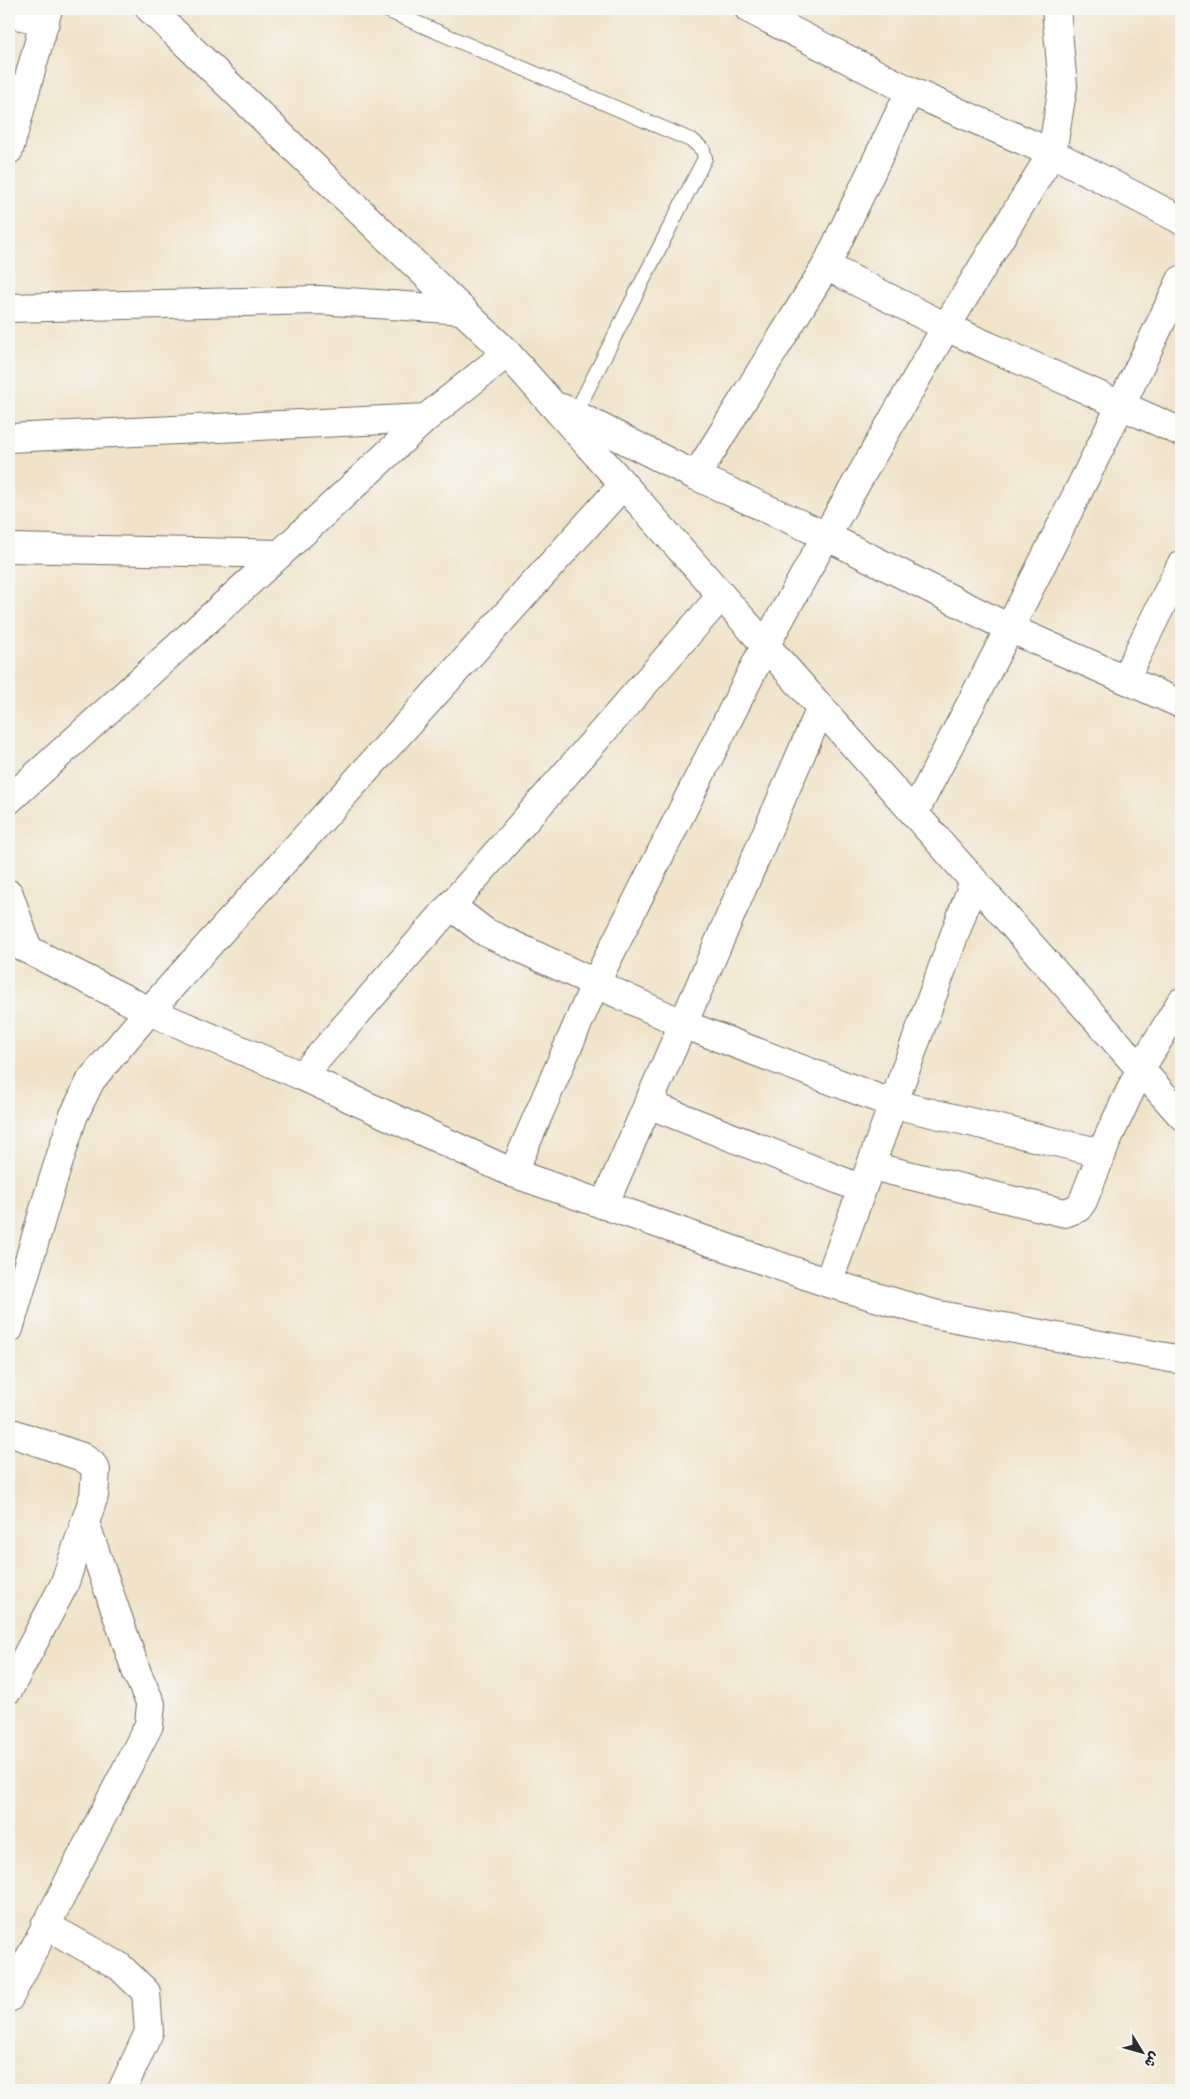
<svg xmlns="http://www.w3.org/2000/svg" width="1190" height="2099" font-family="'Balsamiq Sans','Playpen Sans Arabic',sans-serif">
<rect width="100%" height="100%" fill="#f6f6f2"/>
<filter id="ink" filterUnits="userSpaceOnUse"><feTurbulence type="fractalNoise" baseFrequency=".02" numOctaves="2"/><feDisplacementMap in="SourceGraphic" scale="10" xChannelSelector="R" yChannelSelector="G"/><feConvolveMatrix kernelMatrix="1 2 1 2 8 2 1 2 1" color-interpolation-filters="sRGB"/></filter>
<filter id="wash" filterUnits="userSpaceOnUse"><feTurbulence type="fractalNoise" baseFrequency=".0096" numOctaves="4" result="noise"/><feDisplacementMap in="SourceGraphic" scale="20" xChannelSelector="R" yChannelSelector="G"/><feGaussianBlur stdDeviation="1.12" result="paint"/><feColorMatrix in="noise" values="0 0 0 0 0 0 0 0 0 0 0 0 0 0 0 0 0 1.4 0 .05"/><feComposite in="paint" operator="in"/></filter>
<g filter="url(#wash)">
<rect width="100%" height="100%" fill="#f1e3c9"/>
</g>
<g filter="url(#ink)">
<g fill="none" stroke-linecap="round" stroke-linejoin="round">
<g stroke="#706b62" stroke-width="16">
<path id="lane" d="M384 9 693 141 703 150 705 158 575 414"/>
</g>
<g stroke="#706b62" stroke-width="30">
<g id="street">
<path d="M150 9 507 353 1181 1115"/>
<path d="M749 9 910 91 1052 153 1181 220"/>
<path d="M9 13 45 22"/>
<path d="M9 150 48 9"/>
<path d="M826 266 946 327 1181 432"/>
<path d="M9 308 319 300 463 310"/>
<path d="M562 408 696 476 826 536 946 327 1052 153 1063 86 1056 9"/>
<path d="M9 438 426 418"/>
<path d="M696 476 826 266 910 91"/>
<path d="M9 548 280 554"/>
<path d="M1125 679 1181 565"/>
<path d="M9 800 280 554 426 418 507 353"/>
<path d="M914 813C1006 637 1096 460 1181 280"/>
<path d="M9 894 28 949"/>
<path d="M451 906 485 932 683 1024 893 1104 1102 1153"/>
<path d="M9 940 149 1011 302 1076 513 1173 596 982 765 646 826 536 1011 629 1181 704"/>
<path d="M302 1076 721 596"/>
<path d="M648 1104 862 1189"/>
<path d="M871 1166 1065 1213 1078 1208 1083 1201 1108 1138 1140 1070 1181 1002"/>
<path d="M513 1173 828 1283 974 881"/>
<path d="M604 1205 821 708"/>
<path d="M828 1283 934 1314 1181 1360"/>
<path d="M9 1329 47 1199 73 1117 91 1080 149 1011 623 485"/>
<path d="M9 1432 82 1457 92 1464 96 1470 94 1496 64 1585 9 1689"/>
<path d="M45 1925 119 1966 146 1992 149 2032 122 2090"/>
<path d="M9 1998 149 1725 151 1704 137 1673 85 1522"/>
</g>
</g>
<use href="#lane" stroke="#fff" stroke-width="14"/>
<use href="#street" stroke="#fff" stroke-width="28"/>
</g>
</g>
<rect width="1190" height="2099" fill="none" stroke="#f6f6f2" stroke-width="30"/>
<g transform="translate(1142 2052) rotate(127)" stroke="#f6f6f2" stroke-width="4" paint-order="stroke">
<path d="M0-4L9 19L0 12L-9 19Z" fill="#2b2b2b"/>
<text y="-8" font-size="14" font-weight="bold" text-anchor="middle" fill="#2b2b2b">ش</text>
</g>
</svg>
